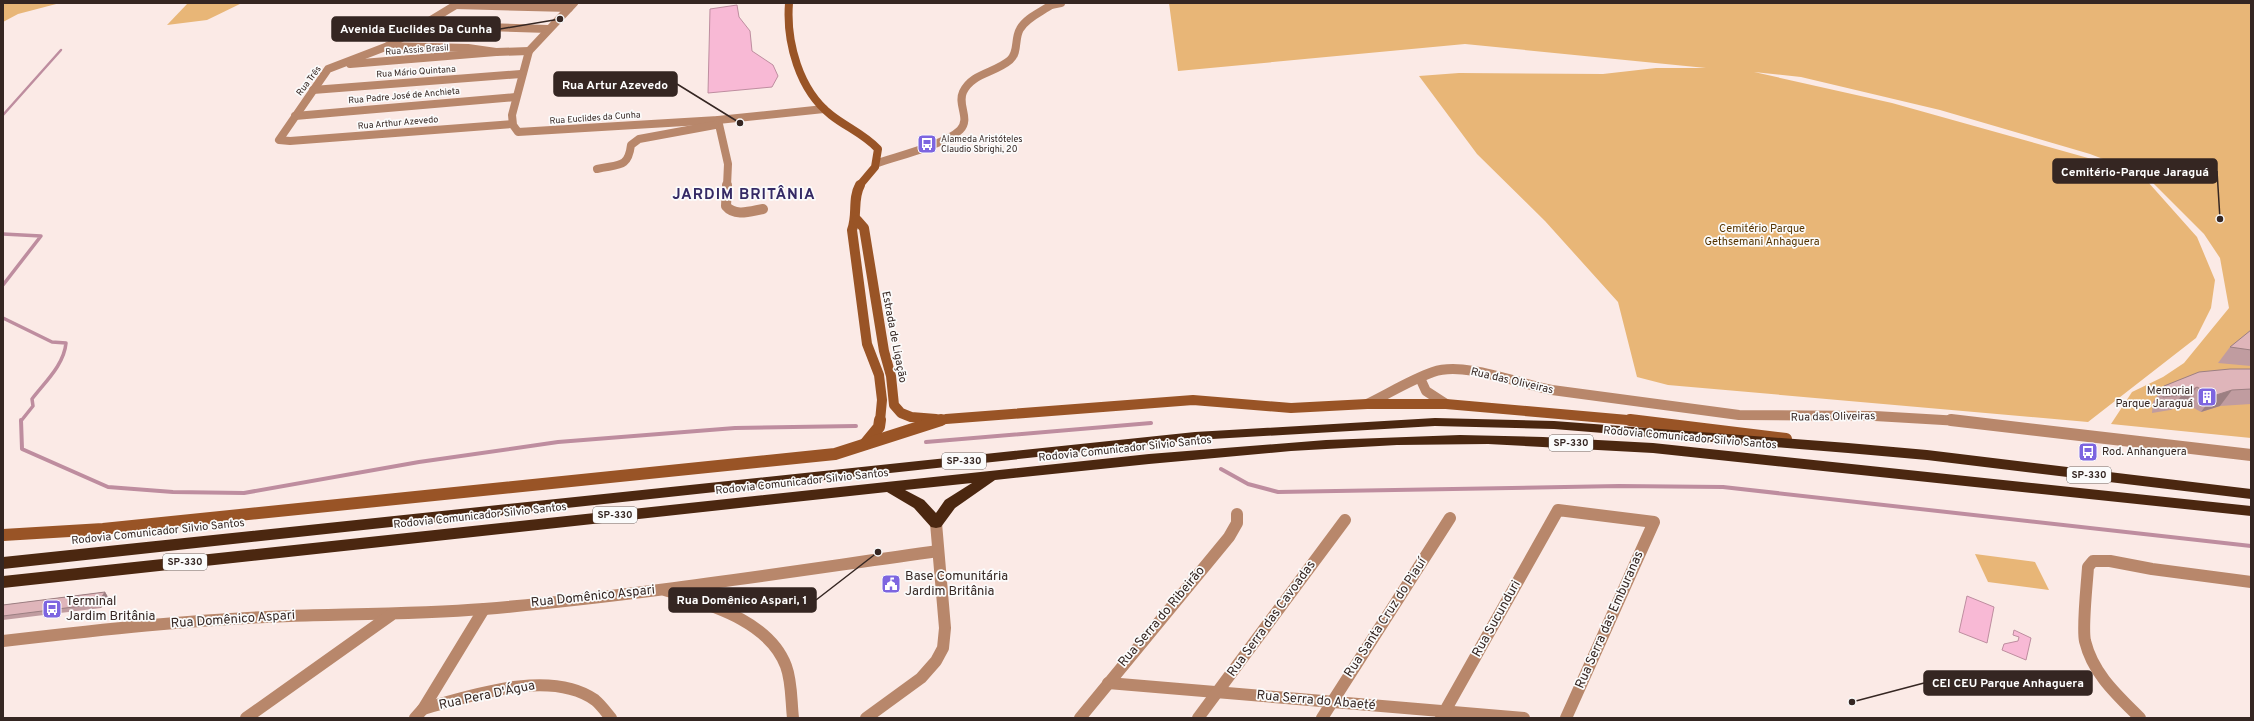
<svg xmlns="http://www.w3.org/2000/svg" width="2254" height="721" font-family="Overpass,sans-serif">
<rect width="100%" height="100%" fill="#fbeae6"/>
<g fill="#e8b677">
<path d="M3 3H60L18 14 3 22Z"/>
<path d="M188 3H242L207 20 167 25Z"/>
<path d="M1169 3H2251V438L2111 424 2132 392 2163 377 2184 363 2229 308 2220 258 2204 234 2152 182 2132 170 2090 154 1940 110 1801 77 1754 72 1892 103 2120 167 2148 182 2197 237 2215 280 2211 308 2196 338 2088 422 1668 385 1637 377 1618 302 1545 221 1477 154 1419 76 1459 73 1603 74 1656 68H1706L1465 44 1178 71Z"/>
<path d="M1975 554 2035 562 2049 590 1988 582Z"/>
</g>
<g fill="#f8b9d5" stroke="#be8d9f">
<path d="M737 5 739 17 750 31 752 51 773 65 778 76 772 87 708 93 710 9Z"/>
<path d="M1967 596 1994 607 1987 643 1959 632Z"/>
<path d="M2014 630 2031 638 2026 660 2002 650 2004 644 2018 641 2019 637 2013 635Z"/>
</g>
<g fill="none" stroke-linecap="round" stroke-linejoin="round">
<path stroke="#be8d9f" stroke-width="2.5" d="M3 115 61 50"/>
<g stroke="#be8d9f" stroke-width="3.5">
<path d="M3 234 41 236 3 285"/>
<path d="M3 318 52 342 66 343C64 365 45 382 32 399L33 406 21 421"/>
</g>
<g stroke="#be8d9f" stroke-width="4">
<path d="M21 420 22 449 108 487 173 492 244 493 419 462 558 442 735 428 856 426"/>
<path d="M926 442 1151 423"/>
<path d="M1221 469 1248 484 1278 492 1619 486 1723 487 2251 546"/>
</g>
<g stroke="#b8876b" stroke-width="8">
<path d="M459 3 388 46 328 69 279 140 290 141 512 124"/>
<path d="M574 3 529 51 512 115 513 125 518 132 718 120 824 109"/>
<path d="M455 5 569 8"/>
<path d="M1051 5 1061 3"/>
<path d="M423 25 548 29"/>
<path d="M388 46 468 48 496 52 529 51"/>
<path d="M350 64 496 52"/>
<path d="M313 90 521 74"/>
<path d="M295 116 516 97"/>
<path d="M718 120 728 164 727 186"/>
<path d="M878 163C898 156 946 144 960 130 971 119 957 105 963 92 972 73 995 73 1010 60 1019 52 1014 39 1020 29 1026 18 1041 12 1051 5"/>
<path d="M597 169C618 164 628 169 631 145L639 139 715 125"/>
</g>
<g stroke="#b8876b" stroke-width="10">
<path d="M727 185 726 206C735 217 751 211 763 209"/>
<path d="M1420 378 1426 391 1446 404"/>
<path d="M1367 404C1388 394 1410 380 1433 372 1464 361 1519 384 1552 390L1739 415 1875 416 1960 421"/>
</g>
<g stroke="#b8876b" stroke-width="12">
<path d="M1951 420 2251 455"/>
<path d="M665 590C707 604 769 620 786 666 792 682 791 701 793 718"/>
<path d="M3 641C98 630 194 619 290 616 355 614 419 614 484 609 636 596 787 572 938 551"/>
<path d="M1108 683 1524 718"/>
<path d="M423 709C470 696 550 668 595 700 601 705 606 712 611 718"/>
<path d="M246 718 391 615"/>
<path d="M415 718 423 709 484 609"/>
<path d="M866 718 921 678 936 661 943 648 945 628 936 523"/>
<path d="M1080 718 1229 537 1237 523V514"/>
<path d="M1198 718 1345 520"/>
<path d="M1322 718 1450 518"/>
<path d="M1441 718 1558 510 1654 522 1566 718"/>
<path d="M2140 718C2117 695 2093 674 2085 641 2082 627 2087 584 2088 567L2093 561H2110L2152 569 2251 582"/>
</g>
<path stroke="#995426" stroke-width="8" d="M789 3C786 42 799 90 831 115 846 127 864 134 878 149L875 167 859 186"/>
<g stroke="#995426" stroke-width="10">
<path d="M860 185C852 199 858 215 852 230L867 344 879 375 882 400 880 421"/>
<path d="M857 220 864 228 884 351 891 376 894 405 901 413 911 417 936 419"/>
<path d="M938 421 946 419 1193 400 1291 408 1367 404H1446L1639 421"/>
</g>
<g stroke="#995426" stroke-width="12">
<path d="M1630 420 1786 439"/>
<path d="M865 444 879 427 880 420"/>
<path d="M3 535 103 529 835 454 941 420"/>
</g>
<g fill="#4b2710" fill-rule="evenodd">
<path d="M1435 418 1554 421 1848 443 1927 450 2251 489V499L1927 460 1848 453 1554 429 1435 426 1195 440 3 569V557L1195 432Z"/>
<path d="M1460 435 1543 437 1653 443 2251 506V516L1653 453 1488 444 1397 445 1291 451 1149 464 995 480 955 508 941 527 936 528 931 527 914 508 887 492 3 588V576L1149 454 1326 440ZM972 483 945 500 936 513 924 500 905 490Z"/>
</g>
</g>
<g fill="#c09ca0">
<path d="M2251 330V366L2218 363 2230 347Z"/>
<path d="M2251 369V404L2220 406 2201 412 2185 403 2170 410 2152 413 2153 402 2164 386Z"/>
<path d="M105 592 108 597 101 608 3 620V605Z"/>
</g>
<g fill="#9c7f82">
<path d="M2197 387 2185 403 2170 410 2182 395Z"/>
<path d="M2232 390 2220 406 2201 412 2213 396Z"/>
<path d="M105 592 108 597 101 608 97 604Z"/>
</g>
<g fill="#dfb5ba" stroke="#9c7f82">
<path d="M2251 330V350L2230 347Z"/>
<path d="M2230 369H2251V389L2232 390 2213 396 2197 387 2182 395 2163 397 2164 386 2199 372Z"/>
<path d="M105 592 97 604 3 616V605Z"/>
</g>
<defs>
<g id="bus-square" transform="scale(1)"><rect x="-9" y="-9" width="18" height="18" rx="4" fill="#7d65e0" stroke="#fbfbfb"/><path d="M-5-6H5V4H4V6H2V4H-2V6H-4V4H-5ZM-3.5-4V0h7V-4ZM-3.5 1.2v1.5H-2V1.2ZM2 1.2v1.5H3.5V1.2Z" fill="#fff"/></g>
<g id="building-square" transform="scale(1)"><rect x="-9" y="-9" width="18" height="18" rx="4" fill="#7d65e0" stroke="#fbfbfb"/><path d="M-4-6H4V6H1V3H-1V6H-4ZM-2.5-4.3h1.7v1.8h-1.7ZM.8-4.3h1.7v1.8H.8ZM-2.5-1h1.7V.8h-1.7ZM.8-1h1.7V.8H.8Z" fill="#fff"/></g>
<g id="civic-square" transform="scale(1)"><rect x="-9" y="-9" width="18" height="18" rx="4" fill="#7d65e0" stroke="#fbfbfb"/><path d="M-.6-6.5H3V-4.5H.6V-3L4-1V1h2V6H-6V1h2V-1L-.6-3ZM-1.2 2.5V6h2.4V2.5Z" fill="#fff"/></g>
</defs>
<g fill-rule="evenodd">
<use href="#bus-square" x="927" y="144"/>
<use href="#building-square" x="2207" y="397"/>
<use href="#bus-square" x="2088" y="452"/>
<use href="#civic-square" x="891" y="584"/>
<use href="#bus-square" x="52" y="609"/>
</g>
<g text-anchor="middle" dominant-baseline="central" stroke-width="3.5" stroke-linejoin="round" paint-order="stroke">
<g font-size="9" fill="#352622" stroke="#fbfbfb">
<text transform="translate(417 50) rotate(-4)">Rua Assis Brasil</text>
<text transform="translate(416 72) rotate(-4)">Rua Mário Quintana</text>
<text transform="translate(309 81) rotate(-53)">Rua Três</text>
<text transform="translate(404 96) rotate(-5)">Rua Padre José de Anchieta</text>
<text transform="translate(595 118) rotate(-4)">Rua Euclides da Cunha</text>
<text transform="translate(398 123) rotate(-5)">Rua Arthur Azevedo</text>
</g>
<g font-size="9" fill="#352622" stroke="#fbfbfb" text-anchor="start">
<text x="941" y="139">Alameda Aristóteles<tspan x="941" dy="10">Claudio Sbrighi, 20</tspan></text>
</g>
<g fill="#fbfbfb" stroke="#706663" stroke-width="1">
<rect x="1549" y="435" width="44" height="16" rx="3"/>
<rect x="942" y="453" width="44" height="16" rx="3"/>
<rect x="2067" y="467" width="44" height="16" rx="3"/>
<rect x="593" y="507" width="44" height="16" rx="3"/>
<rect x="163" y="554" width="44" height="16" rx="3"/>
</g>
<g font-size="10" font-weight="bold" fill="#352622">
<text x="1571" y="443">SP-330</text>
<text x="964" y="461">SP-330</text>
<text x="2089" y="475">SP-330</text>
<text x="615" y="515">SP-330</text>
<text x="185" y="562">SP-330</text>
</g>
<g font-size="11" fill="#553400" stroke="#fbfbfb">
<text x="1762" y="229">Cemitério Parque<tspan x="1762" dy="13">Gethsemani Anhaguera</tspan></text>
</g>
<g font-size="11" fill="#352622" stroke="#fbfbfb">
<text transform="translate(894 337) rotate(79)">Estrada de Ligação</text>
<text transform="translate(1512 381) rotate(13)">Rua das Oliveiras</text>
<text transform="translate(1833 417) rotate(-1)">Rua das Oliveiras</text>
<text transform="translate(1690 438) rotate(5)">Rodovia Comunicador Silvio Santos</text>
<text transform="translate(1125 449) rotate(-6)">Rodovia Comunicador Silvio Santos</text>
<text transform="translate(802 482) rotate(-6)">Rodovia Comunicador Silvio Santos</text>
<text transform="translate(480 516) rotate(-6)">Rodovia Comunicador Silvio Santos</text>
<text transform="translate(158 532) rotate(-6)">Rodovia Comunicador Silvio Santos</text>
</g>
<g font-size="11" fill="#352622" stroke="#fbfbfb" text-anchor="end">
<text x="2193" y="391">Memorial<tspan x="2193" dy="13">Parque Jaraguá</tspan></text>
<text x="2102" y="452" text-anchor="start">Rod. Anhanguera</text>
</g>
<g font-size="13" fill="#352622" stroke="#fbfbfb" text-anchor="start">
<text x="905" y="577">Base Comunitária<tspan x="905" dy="15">Jardim Britânia</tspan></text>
<text x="66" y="602">Terminal<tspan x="66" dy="15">Jardim Britânia</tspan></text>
</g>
<g font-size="13" fill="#352622" stroke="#fbfbfb">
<text transform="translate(593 597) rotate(-6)">Rua Domênico Aspari</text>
<text transform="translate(1162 617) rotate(-50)">Rua Serra do Ribeirão</text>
<text transform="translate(1386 618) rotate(-57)">Rua Santa Cruz do Piauí</text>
<text transform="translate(1272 619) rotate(-54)">Rua Serra das Cavoadas</text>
<text transform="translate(1497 619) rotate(-61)">Rua Sucunduri</text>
<text transform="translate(233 620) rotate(-4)">Rua Domênico Aspari</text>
<text transform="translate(1610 620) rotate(-66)">Rua Serra das Emburanas</text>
<text transform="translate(487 696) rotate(-12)">Rua Pera D'Água</text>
<text transform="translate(1316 701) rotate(5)">Rua Serra do Abaeté</text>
</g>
<g font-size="15" font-weight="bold" letter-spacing="1" fill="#352a65" stroke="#fbfbfb">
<text x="744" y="195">JARDIM BRITÂNIA</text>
</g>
</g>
<path fill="none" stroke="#352622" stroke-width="1.5" d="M560 19L500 29M740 123L677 84M2220 219L2217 171M878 552L816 600M1852 702L1924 683"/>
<g fill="#352622" stroke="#fbfbfb" stroke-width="1.5">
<circle cx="560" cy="19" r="4"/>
<circle cx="740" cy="123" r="4"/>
<circle cx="2220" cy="219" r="4"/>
<circle cx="878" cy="552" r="4"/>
<circle cx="1852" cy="702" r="4"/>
</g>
<g fill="#352622" stroke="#352622" stroke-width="1.5">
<rect x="332" y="17" width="168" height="24" rx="4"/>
<rect x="554" y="72" width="123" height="24" rx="4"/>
<rect x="2053" y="159" width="164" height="24" rx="4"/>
<rect x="669" y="588" width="147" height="24" rx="4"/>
<rect x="1924" y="671" width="168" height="24" rx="4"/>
</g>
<g font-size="12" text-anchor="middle" font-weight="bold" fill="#fff">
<text x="416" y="33">Avenida Euclides Da Cunha</text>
<text x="615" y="89">Rua Artur Azevedo</text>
<text x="2135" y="176">Cemitério-Parque Jaraguá</text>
<text x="742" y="604">Rua Domênico Aspari, 1</text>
<text x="2008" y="687">CEI CEU Parque Anhaguera</text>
</g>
<rect width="2254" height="721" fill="none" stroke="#352622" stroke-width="8"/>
</svg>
